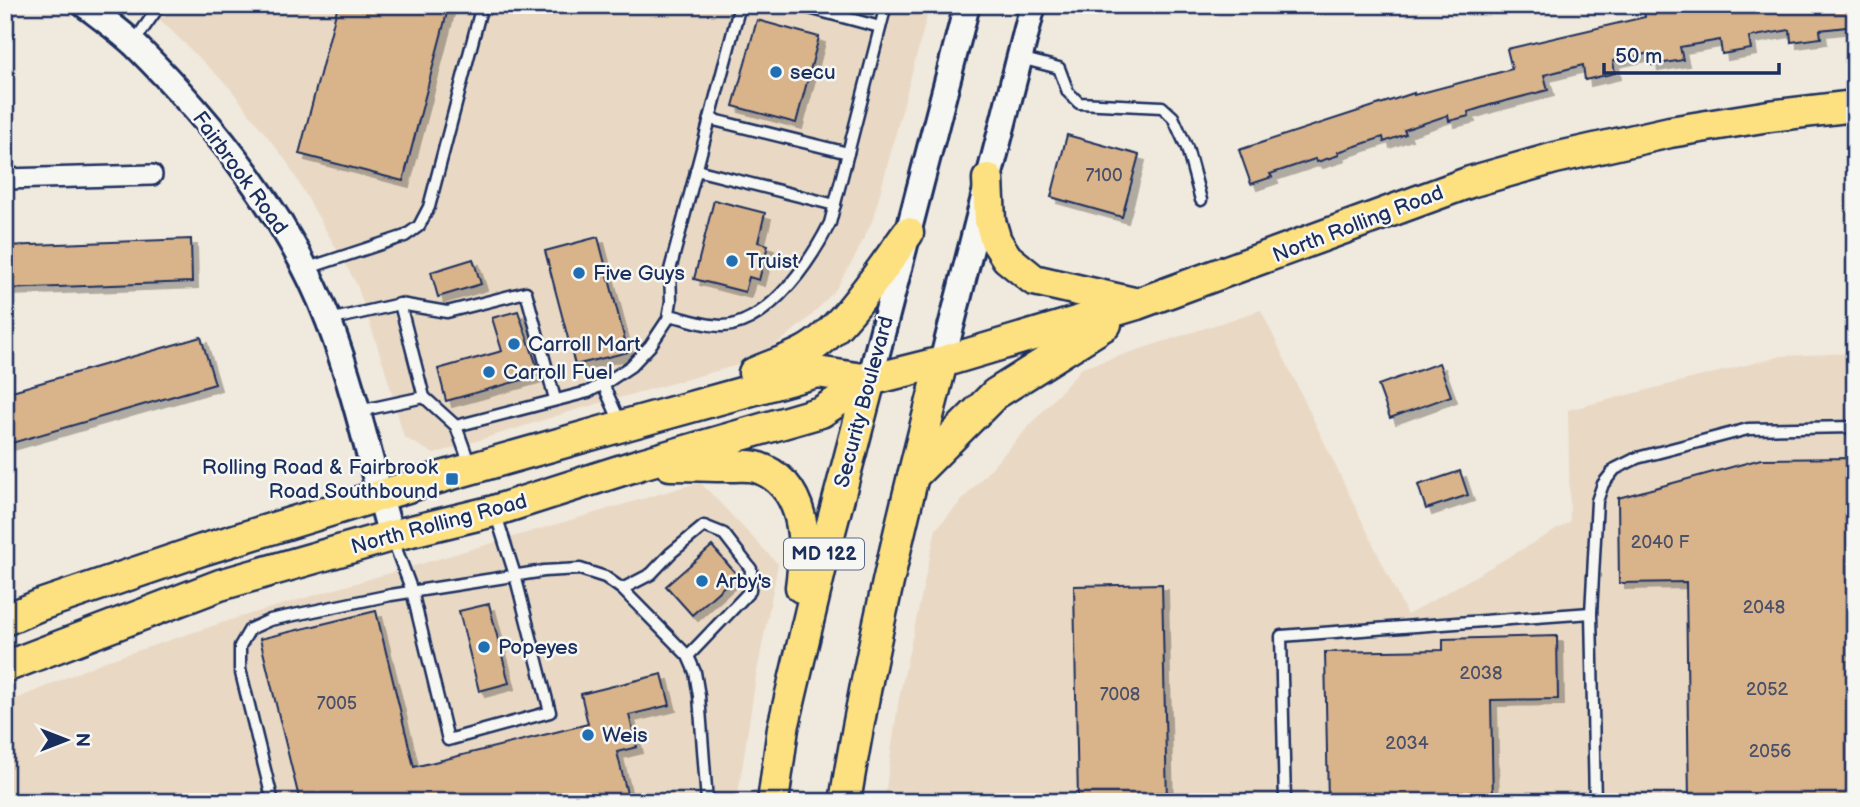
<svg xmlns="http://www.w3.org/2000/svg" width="1860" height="807" font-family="'Balsamiq Sans',sans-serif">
<defs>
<filter id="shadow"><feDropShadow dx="6" dy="6" stdDeviation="0" flood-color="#0004"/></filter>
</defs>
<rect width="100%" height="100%" fill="#f0e9dd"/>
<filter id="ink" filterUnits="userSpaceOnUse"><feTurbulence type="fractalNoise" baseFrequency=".0143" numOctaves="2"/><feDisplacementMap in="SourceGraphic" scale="14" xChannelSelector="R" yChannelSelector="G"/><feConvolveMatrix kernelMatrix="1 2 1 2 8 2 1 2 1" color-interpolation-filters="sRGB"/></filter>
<g filter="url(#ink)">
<g fill="#e9d9c4">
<path d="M145 5H930L873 219 856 255 836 289 811 316 781 341 742 364 579 409 434 454 404 437 384 366 357 285 287 162 229 87Z"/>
<path d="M1261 310 1407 615 1570 522 1568 410 1782 356 1855 353V802H884L899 698 936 529 1082 368Z"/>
<path d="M700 482 778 564 756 677 737 802H5V704L100 663 237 618Z"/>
</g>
<g fill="#d9b48a" stroke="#1b2f5e" stroke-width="2" filter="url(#shadow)">
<path d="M338 5H449L403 181 299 154Z"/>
<path d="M1657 5H1679V11L1712 5H1855V26L1820 30 1821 38 1791 42 1790 30 1749 37 1751 49 1722 54 1720 40 1680 47 1683 60 1652 65 1650 53 1613 61 1615 73 1585 80 1583 65 1544 75 1548 90 1490 105 1468 112 1469 116 1449 121 1448 115 1404 130 1406 134 1384 142 1383 137 1338 152 1339 155 1317 162 1315 159 1270 174 1272 177 1251 184 1239 150 1414 93V95L1512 69 1507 49 1645 17 1644 8Z"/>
<path d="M757 20 819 37 796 123 733 106Z"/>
<path d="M1067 135 1139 155 1122 217 1051 197Z"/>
<path d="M714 200 765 213 758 242 768 245 759 280 749 277 745 292 694 279Z"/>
<path d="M598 237 628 352 575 365 545 251Z"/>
<path d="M191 239 192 282 5 289V246Z"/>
<path d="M473 259 481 284 438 297 431 272Z"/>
<path d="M518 311 540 375 446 401 438 369 502 351 492 318Z"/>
<path d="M201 337 215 384 5 445V393Z"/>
<path d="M1439 363 1451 396 1390 418 1378 385Z"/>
<path d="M1855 458V802H1689L1686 582 1619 583 1618 498 1761 459Z"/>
<path d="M1460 471 1468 495 1426 509 1418 485Z"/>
<path d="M712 546 737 575 692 615 666 586Z"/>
<path d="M1162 584 1167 802H1078L1074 586Z"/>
<path d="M489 604 509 683 479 691 459 611Z"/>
<path d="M376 611 414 767 588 724 581 694 662 674 670 705 629 715 637 747 617 752 629 802H300L260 639Z"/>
<path d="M1557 636 1558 699 1491 700 1493 802H1328L1325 652 1443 650V639Z"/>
</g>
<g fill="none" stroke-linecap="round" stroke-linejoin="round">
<g stroke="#1b2f5e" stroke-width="15">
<g id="service">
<path d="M798 5 880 27"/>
<path d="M134 42 160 5"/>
<path d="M1020 58 1059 68 1068 92 1079 103 1162 107 1173 117 1187 148 1201 200"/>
<path d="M710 119 848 153"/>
<path d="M696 170 835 205"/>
<path d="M305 269 405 236 419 226 429 207 482 5"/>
<path d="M400 304 424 397 456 426 470 465"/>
<path d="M669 315C688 319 712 329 732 325 775 315 812 259 830 223L886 5"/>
<path d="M329 320 400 304 447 312 526 292 555 399"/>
<path d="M603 384 620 422"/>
<path d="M359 411 424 397"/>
<path d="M456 426 588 392 610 380 631 366 650 346 668 319 671 301 670 270 740 5"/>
<path d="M392 538 412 591 448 740 550 712 515 575 496 515"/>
<path d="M622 589 651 574 671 553 704 526 724 534 751 569 750 591 688 656"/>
<path d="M273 802 240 669V646L250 629 270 620 391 595 544 571 580 569 605 577 622 589 688 656 695 672 699 696 707 802"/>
<path d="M1285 802 1281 636 1591 613"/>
<path d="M1595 802 1591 613 1597 501 1603 484 1615 469 1637 458 1748 429 1855 427"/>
</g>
</g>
<g stroke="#1b2f5e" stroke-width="24">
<path id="minor" d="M5 179 152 175"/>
</g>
<g stroke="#1b2f5e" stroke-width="30">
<g id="tertiary">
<path d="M85 5C102 18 120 31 135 45 214 124 289 216 329 322 355 391 371 465 391 536"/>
<path d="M942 362 1033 5"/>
<path d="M870 380 967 5"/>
</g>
</g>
<g stroke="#1b2f5e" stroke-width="35">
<g id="primary">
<path d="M988 179 990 221 996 241 1007 258 1034 280 1134 303"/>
<path d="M754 373C770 366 789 360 804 352 842 332 882 268 908 233"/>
<path d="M670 465C689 465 709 466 729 466 737 466 748 465 756 467 807 483 807 544 801 587"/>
<path d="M913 476 995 394 1106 324"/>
<path d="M5 620 40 605 202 550 424 482 622 426 817 372 870 380"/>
<path d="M5 667 220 585 391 536 494 511 641 464 821 412 870 380 942 362 1137 304 1470 182 1555 158 1670 132 1769 116 1855 106"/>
<path d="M773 802 783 728 824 554 870 380"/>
<path d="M845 802C869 653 904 508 942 362"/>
</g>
</g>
<use href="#service" stroke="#f6f6f2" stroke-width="10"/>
<use href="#minor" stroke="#f6f6f2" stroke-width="19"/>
<use href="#tertiary" stroke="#f6f6f2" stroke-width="24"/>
<use href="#primary" stroke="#fde080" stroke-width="30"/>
</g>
</g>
<g fill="#1f6fb2" stroke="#f6f6f2" stroke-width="2.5">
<circle cx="776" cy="72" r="7"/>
<circle cx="732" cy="261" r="7"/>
<circle cx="579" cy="273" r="7"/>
<circle cx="514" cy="344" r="7"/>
<circle cx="489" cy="372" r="7"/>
<rect x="445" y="472" width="14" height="14" rx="3.5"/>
<circle cx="702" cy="581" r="7"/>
<circle cx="484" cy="647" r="7"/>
<circle cx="588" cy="735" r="7"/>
</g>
<g text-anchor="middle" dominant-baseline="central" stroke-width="5" stroke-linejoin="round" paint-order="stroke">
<g font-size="18" fill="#4a5069">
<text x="1104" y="175">7100</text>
<text x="1660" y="542">2040 F</text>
<text x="1764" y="607">2048</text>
<text x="1481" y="673">2038</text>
<text x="1767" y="689">2052</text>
<text x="1120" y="694">7008</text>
<text x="337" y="703">7005</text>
<text x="1407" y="743">2034</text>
<text x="1770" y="751">2056</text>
</g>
<rect fill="#f6f6f2" stroke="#5d6b8a" stroke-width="2" x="784" y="538.5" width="80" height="31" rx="5"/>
<g font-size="19" font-weight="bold" fill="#1b2f5e">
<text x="824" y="554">MD 122</text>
</g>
<g font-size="21" fill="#1b2f5e" stroke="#f6f6f2" text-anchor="start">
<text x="790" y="72">secu</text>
<text x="746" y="261">Truist</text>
<text x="593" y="273">Five Guys</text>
<text x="528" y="344">Carroll Mart</text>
<text x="503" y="372">Carroll Fuel</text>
<text x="438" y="467" text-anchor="end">Rolling Road &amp; Fairbrook<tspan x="438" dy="24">Road Southbound</tspan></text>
<text x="716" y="581">Arby's</text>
<text x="498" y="647">Popeyes</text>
<text x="602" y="735">Weis</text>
</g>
<g font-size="21" fill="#1b2f5e" stroke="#f6f6f2">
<text transform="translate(240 173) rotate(54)">Fairbrook Road</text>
<text transform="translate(1358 224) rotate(-21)">North Rolling Road</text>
<text transform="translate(864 402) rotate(-75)">Security Boulevard</text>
<text transform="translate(439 524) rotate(-15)">North Rolling Road</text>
</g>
</g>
<rect width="1860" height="807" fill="none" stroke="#f6f6f2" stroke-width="28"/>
<rect x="14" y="14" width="1832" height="779" fill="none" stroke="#1b2f5e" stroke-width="2.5" filter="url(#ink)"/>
<g transform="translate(66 740) rotate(90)" stroke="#f6f6f2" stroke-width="5" paint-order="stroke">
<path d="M0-5L12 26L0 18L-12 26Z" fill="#1b2f5e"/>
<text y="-10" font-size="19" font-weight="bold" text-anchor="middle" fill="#1b2f5e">N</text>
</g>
<path d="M1604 63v10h175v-10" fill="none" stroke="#1b2f5e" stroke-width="3.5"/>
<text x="1615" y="63" font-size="21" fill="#1b2f5e" stroke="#f6f6f2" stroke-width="5" paint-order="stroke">50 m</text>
</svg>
